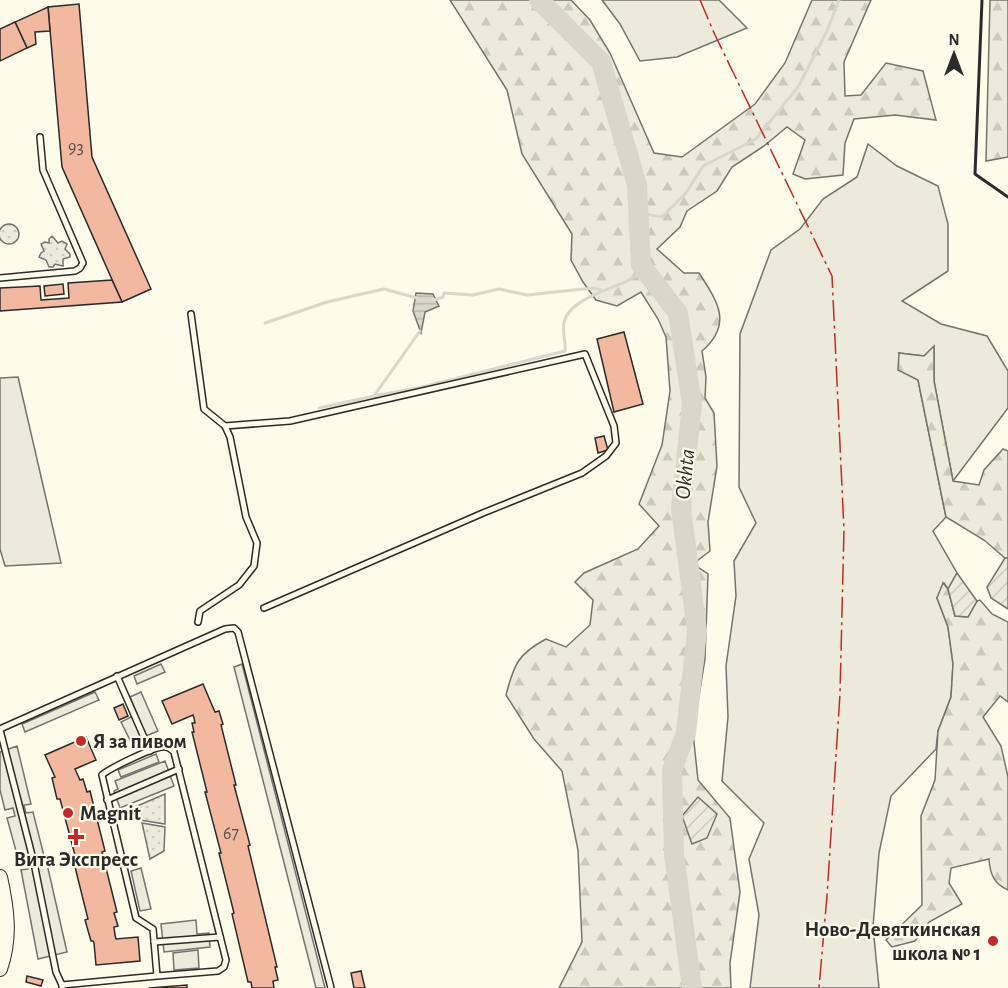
<svg xmlns="http://www.w3.org/2000/svg" width="1008" height="988" font-family="'Alegreya Sans',sans-serif">
<defs>
<pattern id="forest-firs" width="22" height="20" patternUnits="userSpaceOnUse" patternTransform="scale(1.5)"><rect width="22" height="20" fill="#ecebdb"/><path d="M5 1l3.5 6h-7zM16 11l3.5 6h-7z" fill="#cbcabc"/></pattern>
<pattern id="park-dots" width="8" height="8" patternUnits="userSpaceOnUse" patternTransform="scale(1.5)"><rect width="8" height="8" fill="#ecebdb"/><path d="M2 2h.1M6 6h.1" fill="none" stroke="#cbcabc" stroke-width="1.8" stroke-linecap="round"/></pattern>
<pattern id="garden-furrows" width="10" height="10" patternUnits="userSpaceOnUse" patternTransform="scale(1.5)"><rect width="10" height="10" fill="#ecebdb"/><path d="M-1 1l2-2M0 10L10 0M9 11l2-2" fill="none" stroke="#cbcabc"/></pattern>
<pattern id="water-rules" width="6" height="5" patternUnits="userSpaceOnUse" patternTransform="scale(1.5)"><rect width="6" height="5" fill="#d8d7c9"/><path d="M0 2.5h6" fill="none" stroke="#bab9ad"/></pattern>
</defs>
<rect width="100%" height="100%" fill="#fdfbea"/>
<g fill="#ecebdb" stroke="#74746e" stroke-width="1.5">
<path d="M602 0H719L747 28 677 57 640 61 620 24Z"/>
<path d="M868 144 897 166 938 186 948 224V271L902 301 941 324 987 336 1008 371V408L953 481 934 381V347L924 356 899 353 918 380 946 517 933 531 957 573 948 589 944 583 937 598 948 627 953 664 951 697 938 731 936 749 891 796 879 853 873 927 879 988H750L759 915 749 859 764 823 722 781 728 717 726 666 736 596 734 561 756 523 739 487 740 334 771 250 800 229 823 199 857 177Z"/>
</g>
<g fill="url(#forest-firs)" stroke="#74746e" stroke-width="1.5">
<path d="M450 0H571L590 20 610 53 654 153 682 157 755 104 785 63 812 0H871L844 62 845 96 861 95 886 63 923 71 936 120 895 115 854 119 845 143 843 175 805 179 793 174 805 140 787 127 764 146 732 167 717 191 687 211 680 227 657 249 684 273H699C718 302 733 324 702 351L706 377 705 398 714 413 717 466 708 522 710 551 693 564 708 574 705 659 693 733 698 780 730 818 740 892 730 963 731 988H559L582 942 578 850 562 771 534 739 506 695C514 664 518 654 546 639L566 647 590 625 593 600 575 582 584 573 638 549 659 526 639 504 662 445 670 391 666 337 658 319 641 292 617 306 596 300 583 282 571 260 572 234 522 154 507 90Z"/>
<path d="M990 0H1008V157L986 161Z"/>
<path d="M934 346V381L953 481 979 485 984 470 1003 449 1008 451V558H1005L984 540 946 517 918 380 898 370 899 353 924 356Z"/>
<path d="M943 583 948 589 955 616 968 617 977 601 980 600 992 614 1008 622V702L1000 696 983 717 1001 746 1008 777V890C994 884 990 874 989 859L951 868 949 883 962 904 929 922 915 941 892 947 886 940 922 905 921 816 935 780 938 731 951 697 953 664 948 627 937 598Z"/>
</g>
<g fill="url(#park-dots)" stroke="#74746e" stroke-width="1.5">
<circle cx="9" cy="234" r="10"/>
<path d="M52 236 58 243 62 241 67 244 65 249 70 254V257L63 259V266L55 264 53 267H49L46 260 39 257 41 253 44 251 41 244 45 242 49 243V239Z"/>
<path d="M165 794V824L140 820 135 807Z"/>
<path d="M142 823 165 827 164 851 150 859Z"/>
</g>
<g fill="url(#garden-furrows)" stroke="#74746e" stroke-width="1.5">
<path d="M1005 558H1008V609L991 598 987 587Z"/>
<path d="M957 573 977 601 968 617 955 616 948 589Z"/>
<path d="M698 797 717 814 707 838 692 844 682 816Z"/>
</g>
<g fill="#eceadb" stroke="#74746e" stroke-width="1.5">
<path d="M18 377 61 563 5 566 0 549V378Z"/>
<path d="M161 664 165 672 137 684 134 676Z"/>
<path d="M242 664 325 988H316L234 667Z"/>
<path d="M95 692 99 700 25 732 22 724Z"/>
<path d="M141 692 158 731 131 742 121 722 137 714 130 697Z"/>
<path d="M17 746 31 804 24 805 26 813 33 812 44 856 38 858 39 865 47 864 67 952 38 959 21 870 28 869 26 861 19 862 7 818 15 816 13 808 5 810 0 790V752Z"/>
<path d="M156 754 159 762 121 777 118 770Z"/>
<path d="M165 761 174 786 120 808 114 791 118 789 115 781Z"/>
<path d="M141 868 151 909 140 911 131 871Z"/>
<path d="M196 920 197 934 209 933 210 947 164 952 161 924Z"/>
<path d="M198 950 199 968 174 970 173 953Z"/>
</g>
<path fill="url(#water-rules)" stroke="#74746e" stroke-width="1.5" d="M416 293 433 294 439 306 425 312 421 333 413 311Z"/>
<g fill="none" stroke-linecap="round" stroke-linejoin="round">
<g stroke="#d8d7c9" stroke-width="3">
<path d="M638 201 644 214 662 217 686 193 703 166 756 139 798 87 827 31 839 0"/>
<path d="M434 300 443 297 444 293 473 295 499 289 527 295 593 288 601 290"/>
<path d="M265 323 327 302 384 289 417 298"/>
<path d="M374 396 418 388 565 351C566 342 562 332 564 323 567 301 608 290 625 282 632 279 638 273 645 270"/>
<path d="M319 408 374 396 420 331"/>
</g>
<path stroke="#d8d7c9" stroke-width="20" d="M539 0 601 62 637 185 641 265 678 313 692 404 681 508 697 631 686 733 672 770 674 854 692 988"/>
</g>
<g fill="#f2b8a0" stroke="#2b2b2b" stroke-width="1.5">
<path d="M79 4 92 157 151 289 122 302 62 167 48 7Z"/>
<path d="M48 7 50 31 35 32 36 44 27 48 15 22Z"/>
<path d="M15 22 27 48 0 61V29Z"/>
<path d="M112 280 122 302 0 311V288L40 286 41 300 69 298 68 283Z"/>
<path d="M63 284 64 294 45 296 44 286Z"/>
<path d="M624 332 643 404 614 412 597 339Z"/>
<path d="M604 436 608 450 598 453 595 438Z"/>
<path d="M203 684 215 712 219 711 223 724 221 725 236 785H234L250 845 248 846 277 967H275L278 980 273 981 274 988H252L251 982H248L232 914 234 913 219 853H221L205 792H207L192 732H194L192 723H195L194 718 193 715 172 724 162 701Z"/>
<path d="M123 704 128 716 119 720 114 708Z"/>
<path d="M86 737 96 760 75 769 80 780 83 779 87 792 90 791 105 851 102 852 117 912 114 913 118 926 114 927 115 935 116 939 138 937 140 961 96 965 94 943 93 941H91L85 920 88 919 73 859H76L60 799H57L52 778 55 777 45 755Z"/>
<path d="M361 971 365 988H354L351 973Z"/>
<path d="M27 976 43 980 41 986 26 982Z"/>
<path d="M187 985V988H149Z"/>
</g>
<g fill="none" stroke-linecap="round" stroke-linejoin="round">
<g stroke="#2b2b2b" stroke-width="8">
<g id="lane">
<path d="M0 278 75 271 80 268 83 263 43 170 40 137"/>
<path d="M191 314 204 409 225 426 290 421 585 354 614 426 616 443 606 456 582 473 483 513 264 608"/>
<path d="M198 622 200 611 239 585 254 566 257 543 246 517 230 437 225 426"/>
<path d="M117 676 150 751"/>
<path d="M0 729 225 629 234 628 238 632 331 988"/>
<path d="M0 730 34 863 56 972 62 985V988"/>
<path d="M107 800 179 769"/>
<path d="M154 942 220 937"/>
<path d="M62 985 157 976 153 929 136 918 102 775C110 768 150 749 161 747 167 746 170 748 174 752L226 960 224 967 218 971 157 976"/>
</g>
</g>
<g stroke="#2b2b2b" stroke-width="16">
<path id="secondary" d="M0 877C7 909 11 938 0 969"/>
</g>
<use href="#lane" stroke="#fdfbea" stroke-width="5"/>
<use href="#secondary" stroke="#fdfbea" stroke-width="14"/>
<path stroke="#2b2b2b" stroke-width="3" d="M982 0 975 174 1008 197"/>
<path stroke="#c62828" stroke-width="1.5" stroke-dasharray="21 4.5 3 4.5" stroke-linecap="butt" d="M700 0 715 35 832 276 844 530 840 694 827 896 819 988"/>
</g>
<g fill="#c62828" stroke="#fdfbea" stroke-width="2">
<circle cx="81" cy="741" r="6"/>
<circle cx="68" cy="813" r="6"/>
<path d="M73 828h6v6h6v6h-6v6h-6v-6h-6v-6h6z"/>
<circle cx="993" cy="941" r="6"/>
</g>
<g text-anchor="middle" dominant-baseline="central" stroke-width="4.5" stroke-linejoin="round" paint-order="stroke">
<g font-size="18" fill="#5d4e48">
<text x="76" y="148">93</text>
<text x="231" y="834">67</text>
</g>
<g font-size="21" font-weight="bold" fill="#2b2b2b" stroke="#fdfbea" text-anchor="start">
<text x="93" y="741">Я за пивом</text>
<text x="80" y="813">Magnit</text>
<text x="76" y="859" text-anchor="middle">Вита Экспресс</text>
<text x="981" y="929" text-anchor="end">Ново-Девяткинская<tspan x="981" dy="24">школа № 1</tspan></text>
</g>
<g font-size="22" font-style="italic" fill="#2b2b2b" stroke="#fdfbea">
<text transform="translate(685 474) rotate(-84)">Okhta</text>
</g>
</g>
<g transform="translate(954 54)" stroke="#fdfbea" stroke-width="4.5" paint-order="stroke">
<path d="M0-4.5L10 22L0 15L-10 22Z" fill="#2b2b2b"/>
<text y="-9" font-size="16" font-weight="bold" text-anchor="middle" fill="#2b2b2b">N</text>
</g>
</svg>
